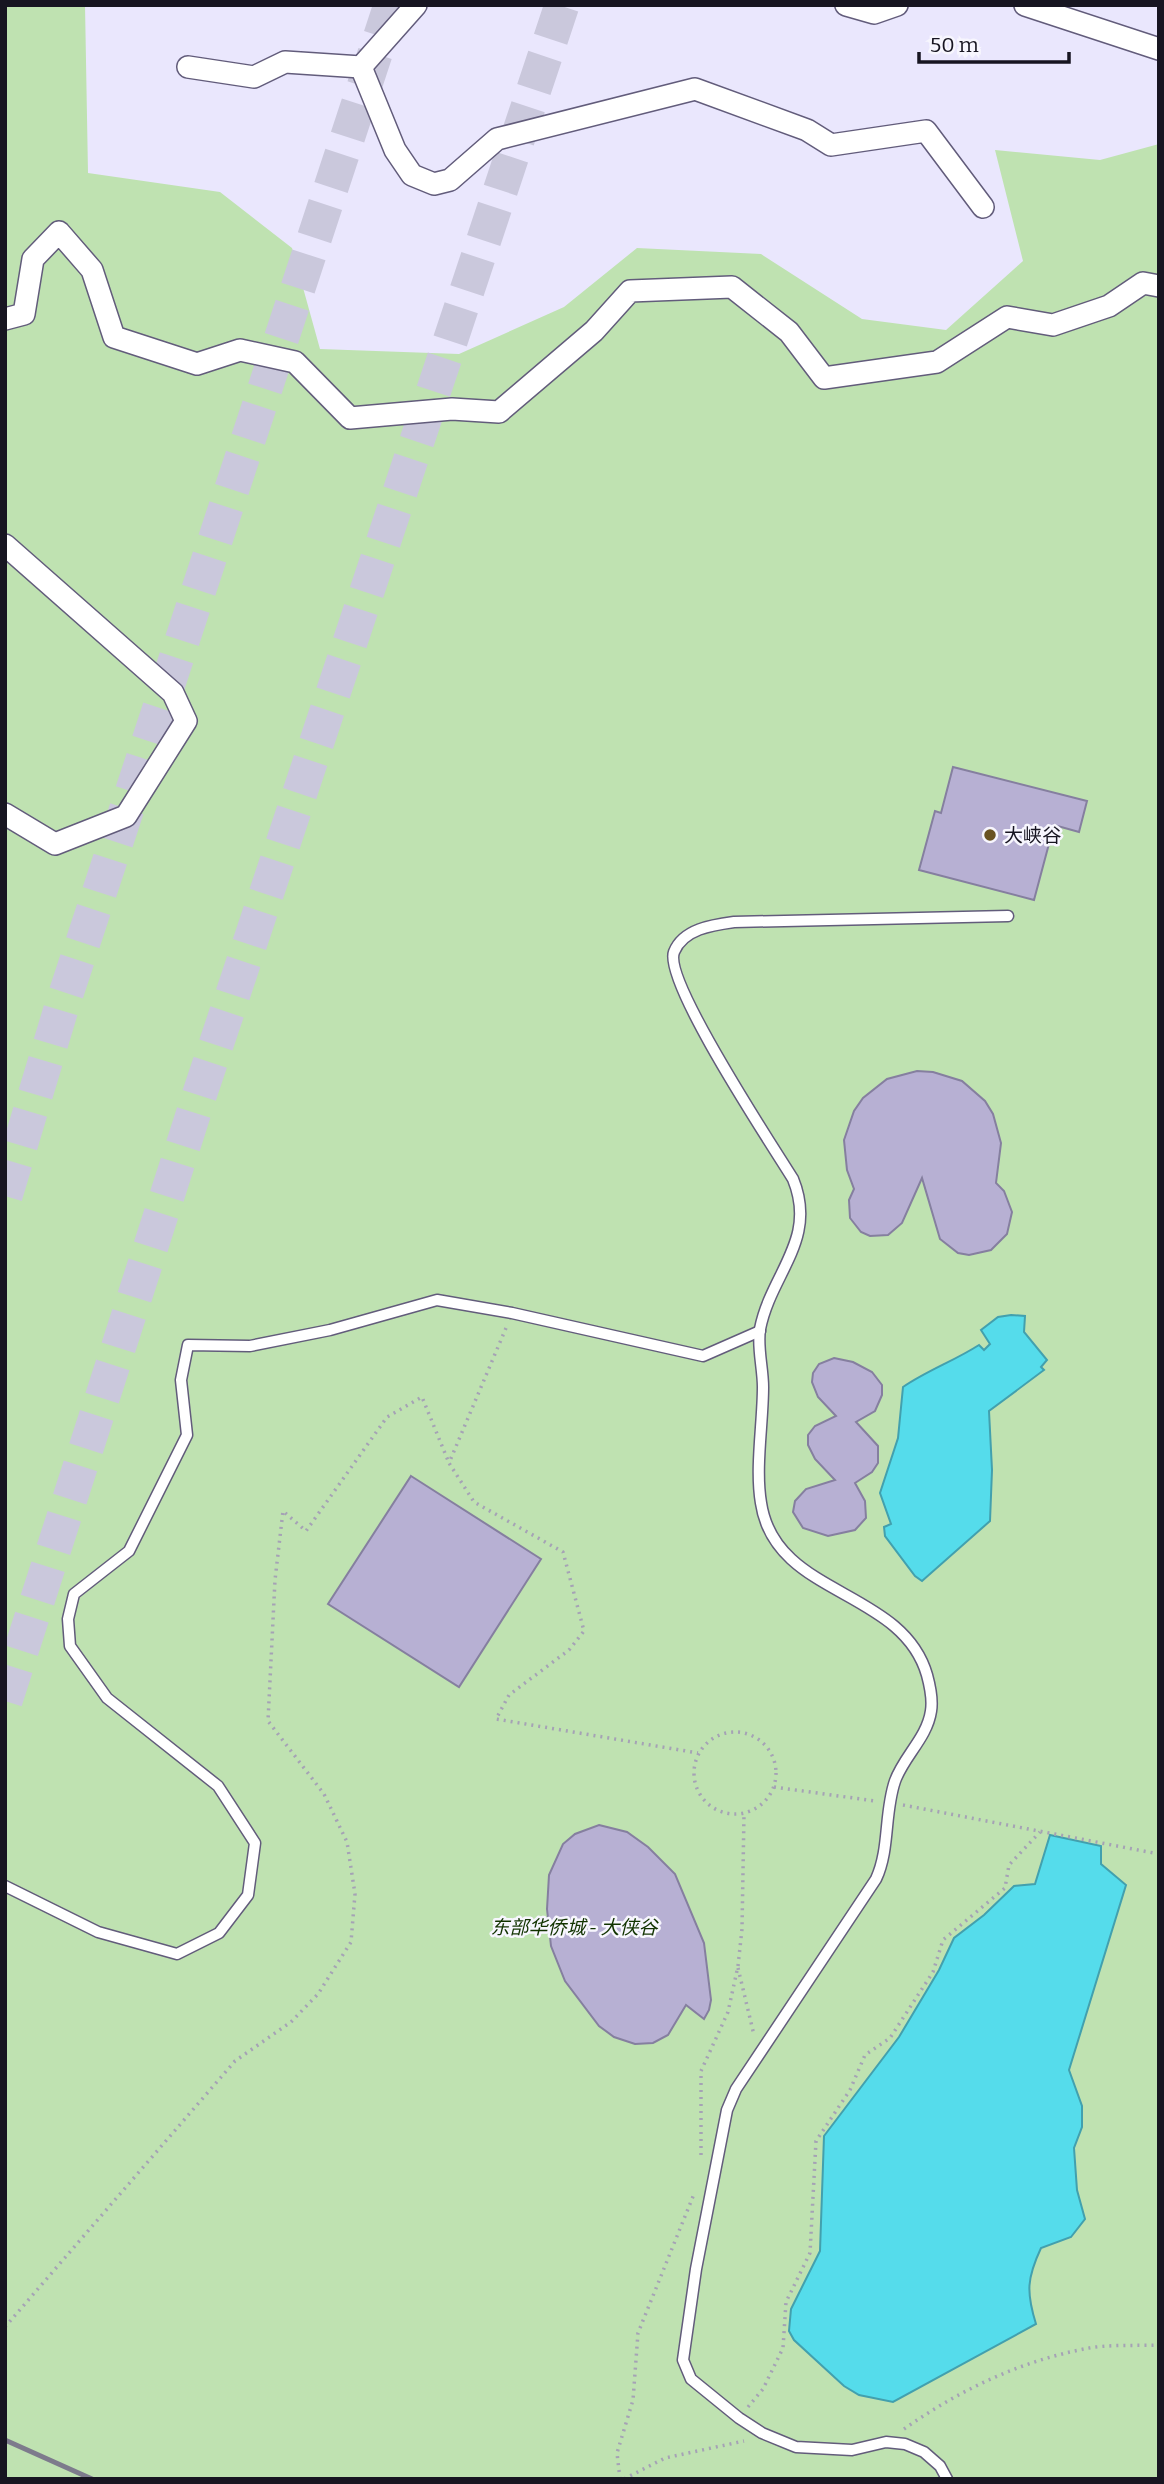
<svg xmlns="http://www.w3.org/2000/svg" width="1164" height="2484" font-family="Bitter,'Noto Sans SC',serif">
<rect width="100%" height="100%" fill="#eae7fd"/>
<path fill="#bfe2b1" d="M5 5H85L88 173 220 192 292 248 320 349 459 354 564 307 637 248 761 254 862 319 946 330 1023 261 995 150 1100 160 1159 144V2479H5Z"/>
<g fill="#55dceb" stroke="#42a0ae" stroke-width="2">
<path d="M1011 1315 1025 1316 1024 1332 1047 1360 1041 1367 1044 1370 989 1411 992 1470 990 1521 922 1581 915 1576 885 1536 884 1527 891 1524 880 1493 898 1438 903 1387C928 1370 954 1361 979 1345L984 1350 990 1344 981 1330 998 1317Z"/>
<path d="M1050 1835 1101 1846V1864L1126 1885 1069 2070 1082 2106V2127L1074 2148 1077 2190 1085 2219 1071 2237 1041 2248C1027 2278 1026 2292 1036 2324L893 2402 859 2395 844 2386 794 2340 789 2331 791 2309 820 2251 824 2136 899 2037 939 1970 954 1938 984 1915 1014 1886 1035 1884Z"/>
</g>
<g fill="#b7b0d3" stroke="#857f9f" stroke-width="2">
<path d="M953 767 1087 801 1079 832 1054 825 1034 900 919 870 935 811 941 813Z"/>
<path d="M917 1071 933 1072 962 1081 985 1101 993 1114 1001 1143 996 1183 1004 1191 1012 1212 1007 1234 991 1250 969 1255 958 1253 940 1239 922 1178 902 1223 888 1235 870 1236 861 1232 850 1218 849 1200 854 1189 847 1170 844 1140 854 1111 863 1098 887 1079Z"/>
<path d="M834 1358 853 1362 872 1372 882 1385V1395L875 1411 856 1422 878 1446V1463L872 1472 855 1483 865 1501 866 1518 855 1530 828 1536 803 1528 793 1512 795 1501 806 1489 835 1480 815 1459 808 1445V1435L815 1426 836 1416 818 1397 812 1382 813 1373 819 1364Z"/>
<path d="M411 1476 541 1559 459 1687 328 1604Z"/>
<path d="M599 1825 627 1832 648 1847 675 1874 704 1943 711 2000 709 2010 704 2019 686 2005 668 2035 653 2043 635 2044 614 2037 599 2026 565 1981 551 1946 547 1909 549 1875 563 1844 575 1834Z"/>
</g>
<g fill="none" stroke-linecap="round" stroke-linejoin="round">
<g stroke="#cac8dc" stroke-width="35" stroke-dasharray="35 18" stroke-linecap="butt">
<path d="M5 1196 61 1009 391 5"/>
<path d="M5 1701 200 1093 562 5"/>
</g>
<g stroke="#625c7b" stroke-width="13">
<g id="service">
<path d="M5 1886 98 1932 177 1954 219 1933 248 1895 255 1843 218 1786 107 1698 70 1646 68 1619 74 1594 129 1551 187 1435 181 1380 188 1345 250 1346 330 1330 437 1300 512 1313 703 1356 760 1331"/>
<path d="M947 2479 940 2466 924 2452 905 2444 886 2442 852 2450 796 2447 762 2433 739 2418 691 2379 683 2360 696 2269 727 2110 736 2089 876 1879C890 1849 884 1813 895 1781 904 1756 927 1738 931 1711 933 1699 930 1686 927 1675 902 1588 775 1597 761 1503 755 1468 763 1423 763 1387 763 1368 757 1347 760 1329 771 1273 818 1240 793 1179 772 1145 663 981 674 952 683 929 712 925 734 922L1008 916"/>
</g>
</g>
<g stroke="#625c7b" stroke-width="24">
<g id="minor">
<path d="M846 5 874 13 897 5"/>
<path d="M1025 5 1159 49"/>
<path d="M188 67 254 77 285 62 361 67 416 5"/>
<path d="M361 67 395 150 412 175 434 184 450 180 497 139 695 89 807 130 831 145 926 131 983 207"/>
<path d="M5 319 24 314 33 259 59 232 92 270 114 337 197 364 240 350 295 362 350 418 452 409 499 412 594 331 630 291 732 287 789 332 824 378 937 362 1007 317 1053 325 1109 306 1143 283 1159 286"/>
<path d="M5 545 173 693 186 721 126 816 55 844 5 814"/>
</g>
</g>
<g stroke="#a5a2b5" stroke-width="3.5" stroke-dasharray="2 5" stroke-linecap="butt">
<path d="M506 1328 449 1463 474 1502 563 1552 584 1631 569 1650 509 1695 496 1719 698 1753"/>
<circle cx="735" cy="1773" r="41"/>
<path d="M774 1787 875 1801"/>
<path d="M903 1805 1159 1854"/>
<path d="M738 1968 754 2035"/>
<path d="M701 2155V2071L728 2012 738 1966 742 1929 744 1814"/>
<path d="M5 2327 235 2061 291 2022 318 1994 351 1942 355 1894 347 1842 324 1794 268 1721 275 1580 283 1511 306 1531 387 1417 422 1397 449 1463"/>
<path d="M748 2407 763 2389 783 2348 786 2302 810 2253 816 2141 850 2090 865 2055 890 2038 933 1972 943 1940 1005 1888 1009 1865 1040 1832"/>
<path d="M904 2429C958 2391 1018 2362 1084 2349 1107 2344 1135 2346 1159 2345"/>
<path d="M620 2479 617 2453 633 2400 638 2333 694 2194"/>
<path d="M624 2479 665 2458 744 2441"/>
</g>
<use href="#service" stroke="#fff" stroke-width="10"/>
<use href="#minor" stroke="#fff" stroke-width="21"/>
<path stroke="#7d7b8c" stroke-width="5" d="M5 2440 92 2479"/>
</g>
<circle fill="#695222" stroke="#f7f6fe" stroke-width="2.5" cx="990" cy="835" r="7"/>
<g text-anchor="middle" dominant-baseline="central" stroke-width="5" stroke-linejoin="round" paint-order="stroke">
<g font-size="19" fill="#171521" stroke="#f7f6fe" text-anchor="start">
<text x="1004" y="835">大峡谷</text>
</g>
<g font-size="19" font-style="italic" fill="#130" stroke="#f7f6fe">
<text x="574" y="1927">东部华侨城 - 大侠谷</text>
</g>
</g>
<rect width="1164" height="2484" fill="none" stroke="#171521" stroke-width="14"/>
<path d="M919 52v10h150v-10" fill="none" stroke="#171521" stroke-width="3.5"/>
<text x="930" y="52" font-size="21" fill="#171521" stroke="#f7f6fe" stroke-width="5" paint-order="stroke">50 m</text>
</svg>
